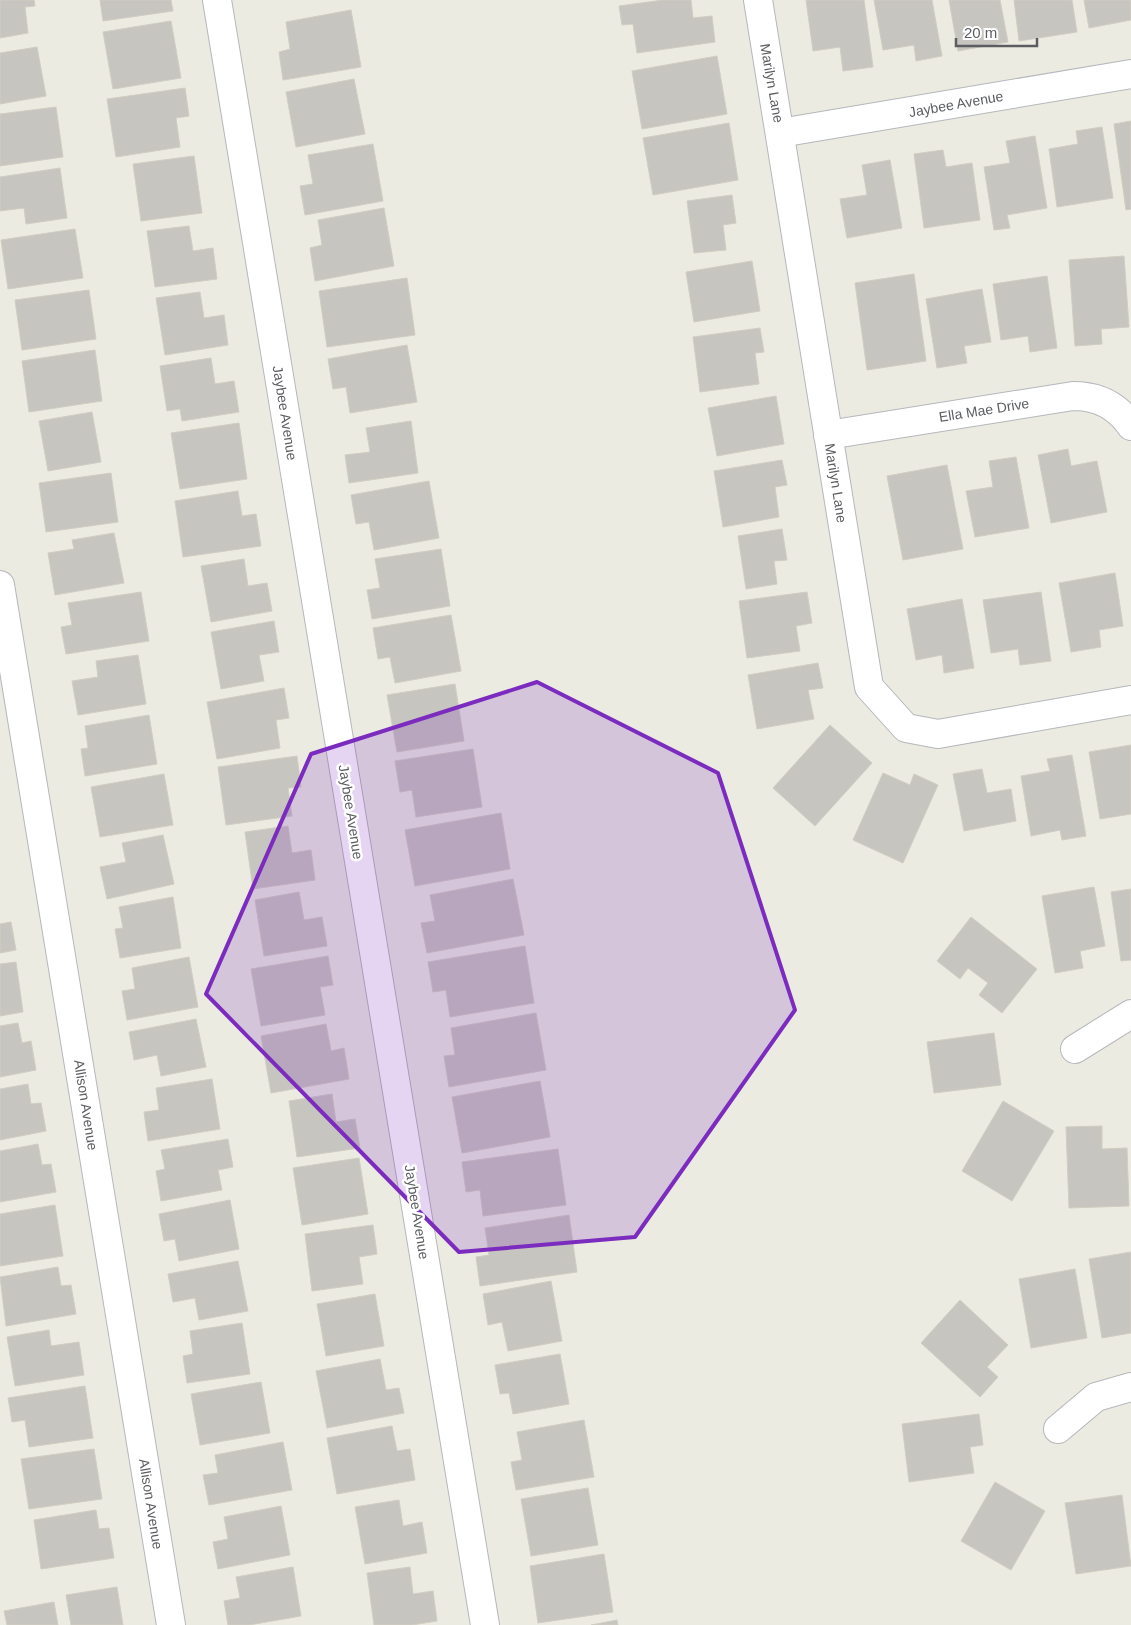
<svg xmlns="http://www.w3.org/2000/svg" width="1131" height="1625" font-family="Arial,sans-serif">
<rect width="100%" height="100%" fill="#ecebe2"/>
<g fill="#c7c5bf" stroke="#d0cdc1">
<path d="M0 0H34L35 6 25 7 28 33 0 38Z"/>
<path d="M100 0H171L173 11 103 21Z"/>
<path d="M663 0H691L693 18 712 16 715 42 637 53 633 24 622 25 619 6Z"/>
<path d="M806 0H864L873 67 843 71 840 47 813 51Z"/>
<path d="M874 0H932L942 56 916 61 914 45 883 50Z"/>
<path d="M949 0H1000L1008 42 958 51Z"/>
<path d="M1014 0H1072L1077 32 1019 41Z"/>
<path d="M1084 0H1131V20L1089 28Z"/>
<path d="M351 10 361 67 283 80 279 52 290 49 286 22Z"/>
<path d="M171 21 181 78 113 89 103 32Z"/>
<path d="M37 47 46 96 0 104V53Z"/>
<path d="M717 56 727 114 642 129 632 71Z"/>
<path d="M354 79 365 134 296 147 286 92Z"/>
<path d="M185 88 189 116 176 118 180 147 116 157 107 99Z"/>
<path d="M56 107 63 157 0 166V114Z"/>
<path d="M1131 121V209L1126 210 1114 124Z"/>
<path d="M729 123 738 180 653 195 643 138Z"/>
<path d="M1102 127 1113 198 1057 207 1049 149 1078 144 1076 131Z"/>
<path d="M1035 136 1047 208 1007 215 1010 228 994 230 984 167 1010 163 1006 141Z"/>
<path d="M373 144 383 201 305 215 300 186 313 184 308 155Z"/>
<path d="M943 150 946 167 972 163 980 220 924 228 914 154Z"/>
<path d="M194 156 202 213 141 221 133 164Z"/>
<path d="M890 160 902 228 847 238 840 199 867 195 862 165Z"/>
<path d="M60 168 67 218 26 224 24 208 0 211V177Z"/>
<path d="M732 195 736 223 723 225 726 250 694 253 687 201Z"/>
<path d="M384 208 394 266 315 281 310 248 322 245 318 220Z"/>
<path d="M189 226 193 251 213 248 217 279 155 287 147 231Z"/>
<path d="M75 229 83 278 8 289 1 240Z"/>
<path d="M1124 256 1129 327 1101 329 1102 344 1075 346 1069 260Z"/>
<path d="M752 261 760 311 694 322 686 272Z"/>
<path d="M914 274 926 361 867 370 855 283Z"/>
<path d="M1047 276 1057 348 1030 352 1028 336 1001 340 993 284Z"/>
<path d="M407 278 415 335 327 347 319 291Z"/>
<path d="M982 289 991 342 964 346 967 363 937 368 926 299Z"/>
<path d="M89 290 96 339 22 350 15 300Z"/>
<path d="M200 292 204 318 224 315 228 345 165 355 156 298Z"/>
<path d="M760 328 764 352 755 353 759 384 700 392 693 337Z"/>
<path d="M407 345 417 402 350 413 346 387 333 389 328 359Z"/>
<path d="M95 350 102 401 29 412 22 361Z"/>
<path d="M211 358 215 384 234 381 239 412 182 421 180 409 167 411 160 366Z"/>
<path d="M776 396 784 444 717 456 708 408Z"/>
<path d="M92 412 101 462 48 471 39 421Z"/>
<path d="M411 421 418 473 349 483 345 455 370 452 366 428Z"/>
<path d="M239 423 247 479 180 489 171 433Z"/>
<path d="M1068 449 1071 466 1097 461 1107 512 1051 523 1038 455Z"/>
<path d="M1016 457 1029 528 975 537 966 491 993 487 989 461Z"/>
<path d="M782 460 787 485 775 487 779 517 723 527 714 471Z"/>
<path d="M947 465 963 549 903 560 887 476Z"/>
<path d="M111 473 118 522 46 532 39 483Z"/>
<path d="M429 481 439 538 374 550 369 522 356 524 351 495Z"/>
<path d="M238 491 242 516 256 514 261 546 183 557 175 501Z"/>
<path d="M782 529 787 560 774 561 777 584 746 589 738 536Z"/>
<path d="M114 533 124 583 55 595 48 553 74 549 72 540Z"/>
<path d="M441 549 450 606 372 619 367 590 380 588 375 559Z"/>
<path d="M244 559 248 586 267 583 272 611 211 622 201 566Z"/>
<path d="M1115 573 1123 626 1099 630 1101 647 1071 652 1059 583Z"/>
<path d="M141 592 149 641 66 654 61 627 72 625 68 603Z"/>
<path d="M807 592 812 623 796 626 800 651 747 658 739 601Z"/>
<path d="M1041 592 1051 661 1020 665 1018 649 991 653 983 600Z"/>
<path d="M962 599 974 668 944 673 942 655 916 660 907 609Z"/>
<path d="M451 615 461 671 395 683 390 657 378 659 373 628Z"/>
<path d="M274 621 279 652 259 655 264 681 221 689 211 632Z"/>
<path d="M138 655 146 704 78 715 72 681 98 677 96 661Z"/>
<path d="M818 663 823 688 808 690 814 719 757 729 748 675Z"/>
<path d="M455 684 464 741 397 752 387 695Z"/>
<path d="M284 688 289 718 276 720 280 748 217 759 207 702Z"/>
<path d="M149 715 157 764 85 776 81 749 88 748 85 726Z"/>
<path d="M830 725 872 763 815 826 773 788Z"/>
<path d="M1131 745V814L1100 819 1089 752Z"/>
<path d="M473 749 482 807 416 817 412 790 400 792 395 761Z"/>
<path d="M1072 755 1086 836 1062 840 1060 830 1031 836 1021 776 1050 771 1047 759Z"/>
<path d="M297 756 301 787 288 788 292 816 226 825 218 767Z"/>
<path d="M982 769 987 793 1011 789 1016 821 964 831 953 774Z"/>
<path d="M883 773 910 785 914 774 938 785 903 863 853 840Z"/>
<path d="M164 774 173 825 100 837 91 787Z"/>
<path d="M501 813 510 869 415 886 405 830Z"/>
<path d="M288 826 292 853 311 850 315 880 253 889 245 832Z"/>
<path d="M163 835 174 884 107 899 100 867 126 862 122 843Z"/>
<path d="M513 879 524 935 427 953 421 923 435 921 430 895Z"/>
<path d="M1094 887 1105 946 1080 951 1083 968 1055 973 1042 896Z"/>
<path d="M1131 889V960L1121 961 1111 892Z"/>
<path d="M299 892 304 920 322 917 327 946 264 956 255 900Z"/>
<path d="M173 897 181 948 120 958 115 929 123 928 119 907Z"/>
<path d="M971 917 1037 969 1002 1013 979 995 988 983 968 968 960 979 937 961Z"/>
<path d="M11 922 16 950 0 953V924Z"/>
<path d="M525 946 534 1003 450 1017 446 990 433 992 428 962Z"/>
<path d="M328 956 333 985 320 987 325 1015 261 1026 251 969Z"/>
<path d="M189 957 198 1007 127 1020 122 991 135 989 132 968Z"/>
<path d="M16 962 23 1012 0 1016V964Z"/>
<path d="M536 1013 546 1070 449 1087 444 1056 455 1055 451 1028Z"/>
<path d="M196 1019 206 1067 161 1076 157 1055 134 1060 129 1032Z"/>
<path d="M18 1023 22 1043 31 1041 36 1070 0 1077V1026Z"/>
<path d="M326 1024 331 1051 344 1048 349 1079 271 1093 261 1036Z"/>
<path d="M994 1033 1001 1085 934 1093 927 1042Z"/>
<path d="M212 1079 220 1129 148 1141 144 1112 159 1110 156 1088Z"/>
<path d="M540 1081 550 1137 462 1153 452 1097Z"/>
<path d="M28 1084 31 1104 41 1103 46 1131 0 1140V1089Z"/>
<path d="M332 1094 336 1122 355 1119 360 1148 297 1157 289 1101Z"/>
<path d="M1003 1101 1054 1131 1012 1201 962 1171Z"/>
<path d="M1102 1126V1149L1127 1148 1129 1206 1069 1208 1066 1127Z"/>
<path d="M228 1139 233 1167 218 1170 222 1190 161 1201 156 1171 165 1169 161 1150Z"/>
<path d="M38 1144 42 1165 51 1164 56 1192 0 1202V1151Z"/>
<path d="M558 1149 566 1205 483 1216 480 1190 466 1192 462 1162Z"/>
<path d="M359 1158 368 1214 302 1225 293 1168Z"/>
<path d="M230 1200 239 1249 179 1261 175 1239 164 1241 159 1214Z"/>
<path d="M55 1205 63 1256 0 1266V1214Z"/>
<path d="M569 1215 577 1272 480 1286 476 1257 489 1255 485 1228Z"/>
<path d="M373 1225 377 1254 359 1257 363 1284 312 1291 305 1234Z"/>
<path d="M1131 1252V1333L1102 1338 1089 1259Z"/>
<path d="M238 1261 248 1311 199 1320 195 1298 173 1302 168 1274Z"/>
<path d="M58 1267 61 1286 71 1285 76 1314 6 1326 0 1277Z"/>
<path d="M1075 1269 1087 1338 1031 1348 1019 1279Z"/>
<path d="M551 1281 562 1341 508 1351 502 1322 488 1325 483 1294Z"/>
<path d="M375 1294 384 1346 326 1356 317 1304Z"/>
<path d="M960 1300 1008 1345 987 1367 998 1377 980 1397 921 1343Z"/>
<path d="M242 1323 250 1374 187 1383 183 1356 193 1354 190 1331Z"/>
<path d="M49 1330 51 1346 79 1342 84 1375 15 1386 7 1337Z"/>
<path d="M560 1354 569 1404 513 1414 509 1393 500 1394 495 1365Z"/>
<path d="M380 1359 386 1390 399 1388 404 1413 327 1428 316 1371Z"/>
<path d="M261 1382 270 1433 200 1445 191 1394Z"/>
<path d="M85 1386 93 1438 29 1447 25 1420 12 1422 8 1398Z"/>
<path d="M979 1414 983 1445 970 1447 974 1473 909 1482 902 1424Z"/>
<path d="M584 1420 594 1477 516 1490 511 1462 522 1460 517 1432Z"/>
<path d="M392 1426 397 1451 410 1449 415 1480 337 1494 327 1438Z"/>
<path d="M283 1442 292 1490 209 1505 203 1475 218 1473 215 1455Z"/>
<path d="M94 1449 102 1499 29 1509 21 1459Z"/>
<path d="M995 1482 1045 1511 1011 1570 961 1541Z"/>
<path d="M588 1488 598 1545 531 1556 521 1499Z"/>
<path d="M1122 1495 1131 1566 1076 1574 1065 1503Z"/>
<path d="M399 1500 403 1526 422 1522 427 1553 365 1564 355 1507Z"/>
<path d="M281 1506 290 1555 218 1569 213 1542 228 1539 224 1517Z"/>
<path d="M96 1510 99 1529 109 1528 114 1558 41 1569 34 1520Z"/>
<path d="M604 1554 613 1612 538 1623 530 1566Z"/>
<path d="M293 1567 301 1616 249 1625H228L224 1601 240 1598 236 1577Z"/>
<path d="M410 1567 413 1594 433 1591 437 1621 412 1625H374L367 1573Z"/>
<path d="M117 1587 123 1625H71L66 1595Z"/>
<path d="M54 1602 58 1625H7L4 1611Z"/>
<path d="M617 1620 618 1625H591Z"/>
</g>
<g fill="none" stroke-linecap="round" stroke-linejoin="round">
<g stroke="#b5b7bb" stroke-width="30">
<g id="minor">
<path d="M217 0 485 1625"/>
<path d="M758 0 869 687 906 728 938 734 1131 700"/>
<path d="M780 133 1131 74"/>
<path d="M828 435 1073 396C1097 396 1117 405 1131 426"/>
<path d="M0 585 171 1625"/>
<path d="M1075 1049 1131 1014"/>
<path d="M1058 1429 1096 1397 1131 1387"/>
</g>
</g>
<use href="#minor" stroke="#fff" stroke-width="28"/>
</g>
<path fill="#7b2cbf" fill-opacity="0.2" stroke="#7b2cbf" stroke-width="4" stroke-linejoin="round" d="M537 682 718 773 795 1010 635 1237 459 1252 206 994 311 754Z"/>
<g text-anchor="middle" dominant-baseline="central" stroke-width="5" stroke-linejoin="round" paint-order="stroke">
<g font-size="14" fill="#5b5d61" stroke="#fff">
<text transform="translate(772 83) rotate(80)">Marilyn Lane</text>
<text transform="translate(956 104) rotate(-10)">Jaybee Avenue</text>
<text transform="translate(984 410) rotate(-9)">Ella Mae Drive</text>
<text transform="translate(285 413) rotate(81)">Jaybee Avenue</text>
<text transform="translate(836 483) rotate(81)">Marilyn Lane</text>
<text transform="translate(351 812) rotate(81)">Jaybee Avenue</text>
<text transform="translate(86 1105) rotate(81)">Allison Avenue</text>
<text transform="translate(417 1212) rotate(81)">Jaybee Avenue</text>
<text transform="translate(151 1504) rotate(81)">Allison Avenue</text>
</g>
</g>
<path d="M956 38v8h81v-8" fill="none" stroke="#5b5d61" stroke-width="2.5"/>
<text x="964" y="38" font-size="15" fill="#5b5d61" stroke="#ffffff" stroke-width="4" paint-order="stroke">20 m</text>
</svg>
